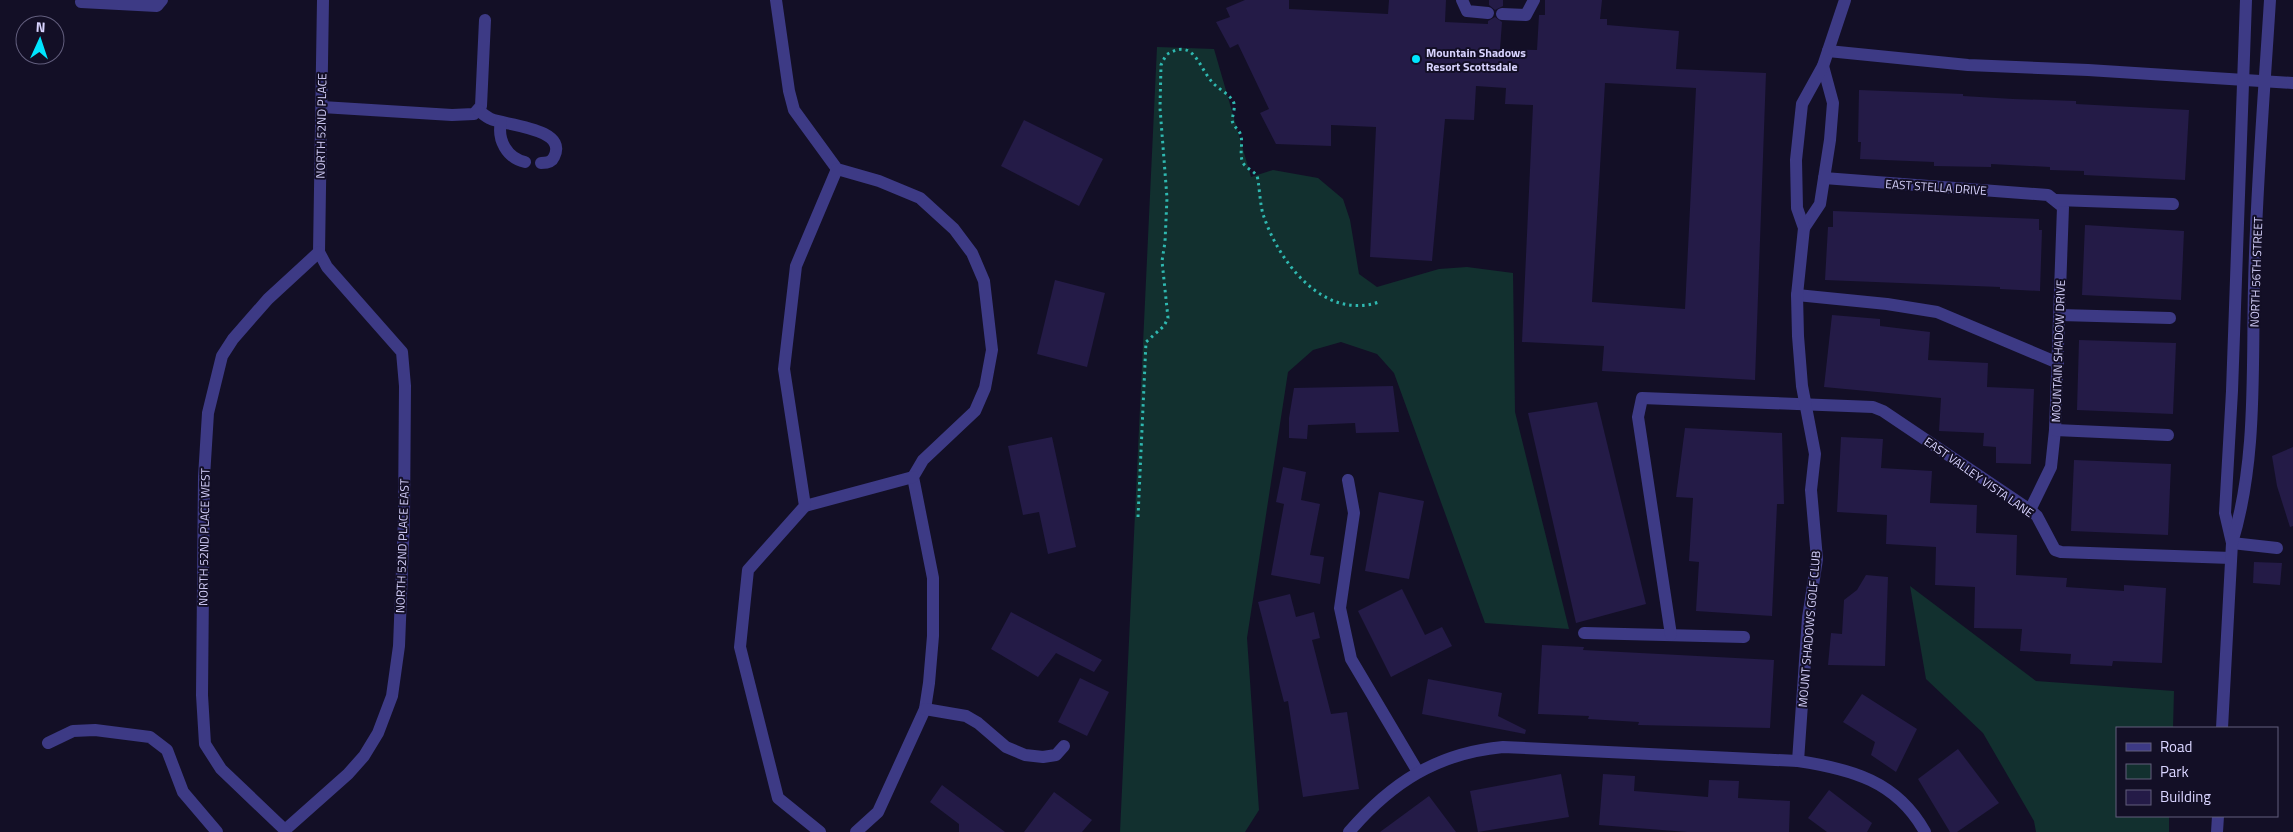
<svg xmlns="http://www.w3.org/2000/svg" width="2293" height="832" font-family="'Titillium Web',sans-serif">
<rect width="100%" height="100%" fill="#130f26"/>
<g fill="#12302f">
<path d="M1157 47 1214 49 1251 177 1273 170 1318 178 1343 199 1350 220 1359 274 1377 287 1439 269 1467 267 1513 273 1515 412 1569 629 1485 623 1394 373 1377 354 1341 342 1313 350 1288 372 1247 638 1259 810 1245 832H1120Z"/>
<path d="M1910 586 2036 681 2174 691 2173 728H2117V816H2169V832H2036L2034 821 1983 733 1926 679Z"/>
</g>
<g fill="#241b47" fill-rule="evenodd">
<path d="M1245 0H1289V9L1388 14 1389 0H1446L1445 22 1488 24V21L1495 17 1502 22 1500 49 1537 50 1539 15H1545V0H1602L1600 19H1607V25L1679 31 1676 69 1766 73 1755 380 1602 371 1604 346 1522 342 1533 105 1505 104 1506 88 1476 86 1474 120 1445 119 1432 261 1370 257 1376 127 1331 125V146L1276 144 1260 113 1269 109 1238 44 1230 48 1216 22 1230 17 1226 8ZM1605 83 1696 88 1685 309 1592 302Z"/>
<path d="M1489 0H1503V6L1495 10 1489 5Z"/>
<path d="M1859 90 1963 94V96L2013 99 2076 101V104L2189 110 2185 180 2084 175V171L2050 170V167L1991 164V167L1934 166V162L1860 159 1861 142H1858Z"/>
<path d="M1024 120 1103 159 1079 206 1001 166Z"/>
<path d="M1833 211 2039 219V230H2042L2040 291 2000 289V287L1825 280 1828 227H1833Z"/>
<path d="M2085 225 2184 231 2181 300 2082 295Z"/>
<path d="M1055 280 1105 293 1087 367 1037 354Z"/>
<path d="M1832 315 1880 319V326L1930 332 1928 360 1988 363 1987 387 2034 389 2031 464 1996 463V447L1983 446 1984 433 1939 431 1941 398 1824 387Z"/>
<path d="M2079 340 2176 343 2173 414 2077 410Z"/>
<path d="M1393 386 1399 432 1356 433 1355 423 1308 425 1307 439 1289 438V418L1294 388Z"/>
<path d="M1597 402 1646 604 1576 623 1528 413Z"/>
<path d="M1685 428 1782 433 1784 504H1777L1772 616 1696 611 1699 562 1689 561 1693 498 1676 497Z"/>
<path d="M1052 437 1076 547 1048 554 1039 512 1023 515 1008 446Z"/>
<path d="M1841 437 1883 439 1881 468 1932 471 1930 503 1977 505 1976 533 2017 535 2016 575 2067 578 2066 587 2124 591V585L2166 588 2162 663 2113 661 2112 666 2070 664 2071 654 2020 651 2022 629 1974 628 1975 587 1935 585 1936 547 1886 544 1887 515 1837 512Z"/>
<path d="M2293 447V526L2290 527 2277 486 2272 456Z"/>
<path d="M2074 460 2171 464 2168 535 2071 531Z"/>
<path d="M1283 467 1306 472 1301 500 1320 504 1310 555 1324 557 1320 584 1271 575 1284 504 1276 502Z"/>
<path d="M1379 492 1424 501 1409 579 1365 571Z"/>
<path d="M2254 562 2282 563 2280 585 2253 583Z"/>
<path d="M1866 575 1888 577 1885 666 1828 665 1831 633 1842 634 1844 600 1857 590Z"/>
<path d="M1402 589 1425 635 1442 627 1452 646 1391 677 1358 611Z"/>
<path d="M1290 594 1296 617 1314 612 1320 638 1312 640 1331 714 1347 712 1359 789 1303 797 1288 701 1284 702 1258 602Z"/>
<path d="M1011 612 1102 660 1094 672 1056 653 1038 677 991 649Z"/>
<path d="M1542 645 1584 647 1583 650 1774 660 1770 728 1638 725 1639 722 1588 719 1589 716 1538 714Z"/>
<path d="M1080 678 1109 692 1087 736 1058 722Z"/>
<path d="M1428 679 1502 693 1498 716 1526 730 1525 734 1422 714Z"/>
<path d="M1862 694 1917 729 1896 772 1871 755 1875 742 1843 722Z"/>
<path d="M1958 749 1999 803 1957 832H1950L1918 779Z"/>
<path d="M1561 774 1569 817 1478 832 1470 791Z"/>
<path d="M1603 774 1635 776 1634 791 1708 797 1709 780 1739 781 1738 798 1790 801 1789 832H1687L1599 825Z"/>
<path d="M942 785 1005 832H959V824L930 802Z"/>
<path d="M1829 790 1872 823 1867 832H1827L1808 818Z"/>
<path d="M1054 792 1092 820 1082 832H1024Z"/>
<path d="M1429 796 1456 832H1380Z"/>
</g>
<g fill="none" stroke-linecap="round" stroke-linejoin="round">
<path stroke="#2fb8b0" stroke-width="3" stroke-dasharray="2.5 4" stroke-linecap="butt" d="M1138 517 1146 342 1164 326 1168 318 1162 261 1165 242 1167 198 1160 108 1161 65 1166 55C1194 37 1198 66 1212 82 1218 89 1228 93 1233 101 1236 106 1233 114 1232 120 1233 127 1240 130 1241 136 1243 145 1239 154 1243 163 1246 168 1254 171 1257 176 1259 181 1260 205 1263 214 1278 261 1323 321 1379 302"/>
<g stroke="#3d3a85" stroke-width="12">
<path d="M776 0 789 91 794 110 837 169 879 181 920 198 954 229 972 253 984 281 992 350 985 388 975 411 923 460 913 477 933 578V636L929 683 925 709 878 812 856 832"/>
<path d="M1462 0 1467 11 1488 13"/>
<path d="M81 2 157 6 162 0"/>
<path d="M1502 14 1526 15 1534 0"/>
<path d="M1828 51 1968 65 2088 70 2293 83"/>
<path d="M322 107 452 115 474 114 481 106 485 20"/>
<path d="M478 110C482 113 486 117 491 119 504 125 569 128 554 157 552 162 547 163 541 163"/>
<path d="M501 122C497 140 507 158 525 162"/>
<path d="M1824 178 2048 195 2063 207 2055 430 2051 467 2030 510"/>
<path d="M2056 200 2173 204"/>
<path d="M1804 228 1820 204 1830 140 1833 103 1823 66"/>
<path d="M1797 295 1887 304 1937 312 2058 363"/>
<path d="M2060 315 2170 318"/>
<path d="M2055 430 2168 435"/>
<path d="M1348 480 1354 513 1340 608 1351 659 1418 772"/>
<path d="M805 506 913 477"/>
<path d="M2232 543 2225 513 2232 391 2246 0"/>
<path d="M2232 543 2277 548"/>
<path d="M1584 633 1744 637"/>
<path d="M1671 635 1638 417 1642 398 1873 407 1883 411 2030 510 2037 516 2055 550 2061 552 2231 558"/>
<path d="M925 709 966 716 978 723 1006 747 1025 755 1043 757 1056 755 1064 746"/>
<path d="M2222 728 2232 543C2257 462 2252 371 2254 287 2256 191 2264 96 2270 0"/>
<path d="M48 743 73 731 95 730 150 737 167 750 183 792 217 832"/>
<path d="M1798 761 1808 618 1817 559 1811 490 1815 454 1802 386 1798 336 1797 295 1804 228 1797 208 1796 160 1802 104 1823 66 1845 0"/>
<path d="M285 830 348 774 364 756 378 733 392 696 399 646 404 518 405 386 402 352 327 267 319 252 323 0"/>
<path d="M285 830 221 769 205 744 202 695 204 477 208 413 222 356 233 339 268 299 319 252"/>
<path d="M820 832 778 798 740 647 748 570 805 506 784 369 796 266 837 169"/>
<path d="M1349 832C1391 783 1437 753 1503 747L1798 761C1851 769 1897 781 1925 832"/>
<path d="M2217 832 2218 816"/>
</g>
</g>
<circle fill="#00e5ff" stroke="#130f26" stroke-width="2" cx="1416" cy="59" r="5"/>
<g text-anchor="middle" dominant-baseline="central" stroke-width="4" stroke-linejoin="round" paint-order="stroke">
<g font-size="12" font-weight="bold" fill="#d9d4ff" stroke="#130f26" text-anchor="start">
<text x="1426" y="52">Mountain Shadows<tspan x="1426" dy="14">Resort Scottsdale</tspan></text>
</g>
<g font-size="12" fill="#d9d4ff" stroke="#130f26">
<text transform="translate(321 126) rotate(-89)">NORTH 52ND PLACE</text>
<text transform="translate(1936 187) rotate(4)">EAST STELLA DRIVE</text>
<text transform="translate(2256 272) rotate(-88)">NORTH 56TH STREET</text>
<text transform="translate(2058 351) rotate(-88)">MOUNTAIN SHADOW DRIVE</text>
<text transform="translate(1979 477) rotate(35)">EAST VALLEY VISTA LANE</text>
<text transform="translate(204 537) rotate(-89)">NORTH 52ND PLACE WEST</text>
<text transform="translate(402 546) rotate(-88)">NORTH 52ND PLACE EAST</text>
<text transform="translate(1809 629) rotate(-85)">MOUNT SHADOWS GOLF CLUB</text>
</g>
</g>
<rect x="2116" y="727" width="162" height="90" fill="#130f26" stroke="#625e7d"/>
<rect x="2126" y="743" width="25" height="8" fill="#3d3a85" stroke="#625e7d"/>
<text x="2160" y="752" font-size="15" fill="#d9d4ff">Road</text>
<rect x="2126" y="764" width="25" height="15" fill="#12302f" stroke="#625e7d"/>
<text x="2160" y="777" font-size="15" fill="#d9d4ff">Park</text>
<rect x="2126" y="790" width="25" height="15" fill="#241b47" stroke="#625e7d"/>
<text x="2160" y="802" font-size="15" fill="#d9d4ff">Building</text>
<g transform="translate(40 40) rotate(3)"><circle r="24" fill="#130f26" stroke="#625e7d"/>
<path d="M0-4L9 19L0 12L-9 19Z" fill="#00e5ff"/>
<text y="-8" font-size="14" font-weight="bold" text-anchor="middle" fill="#d9d4ff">N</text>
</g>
</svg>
